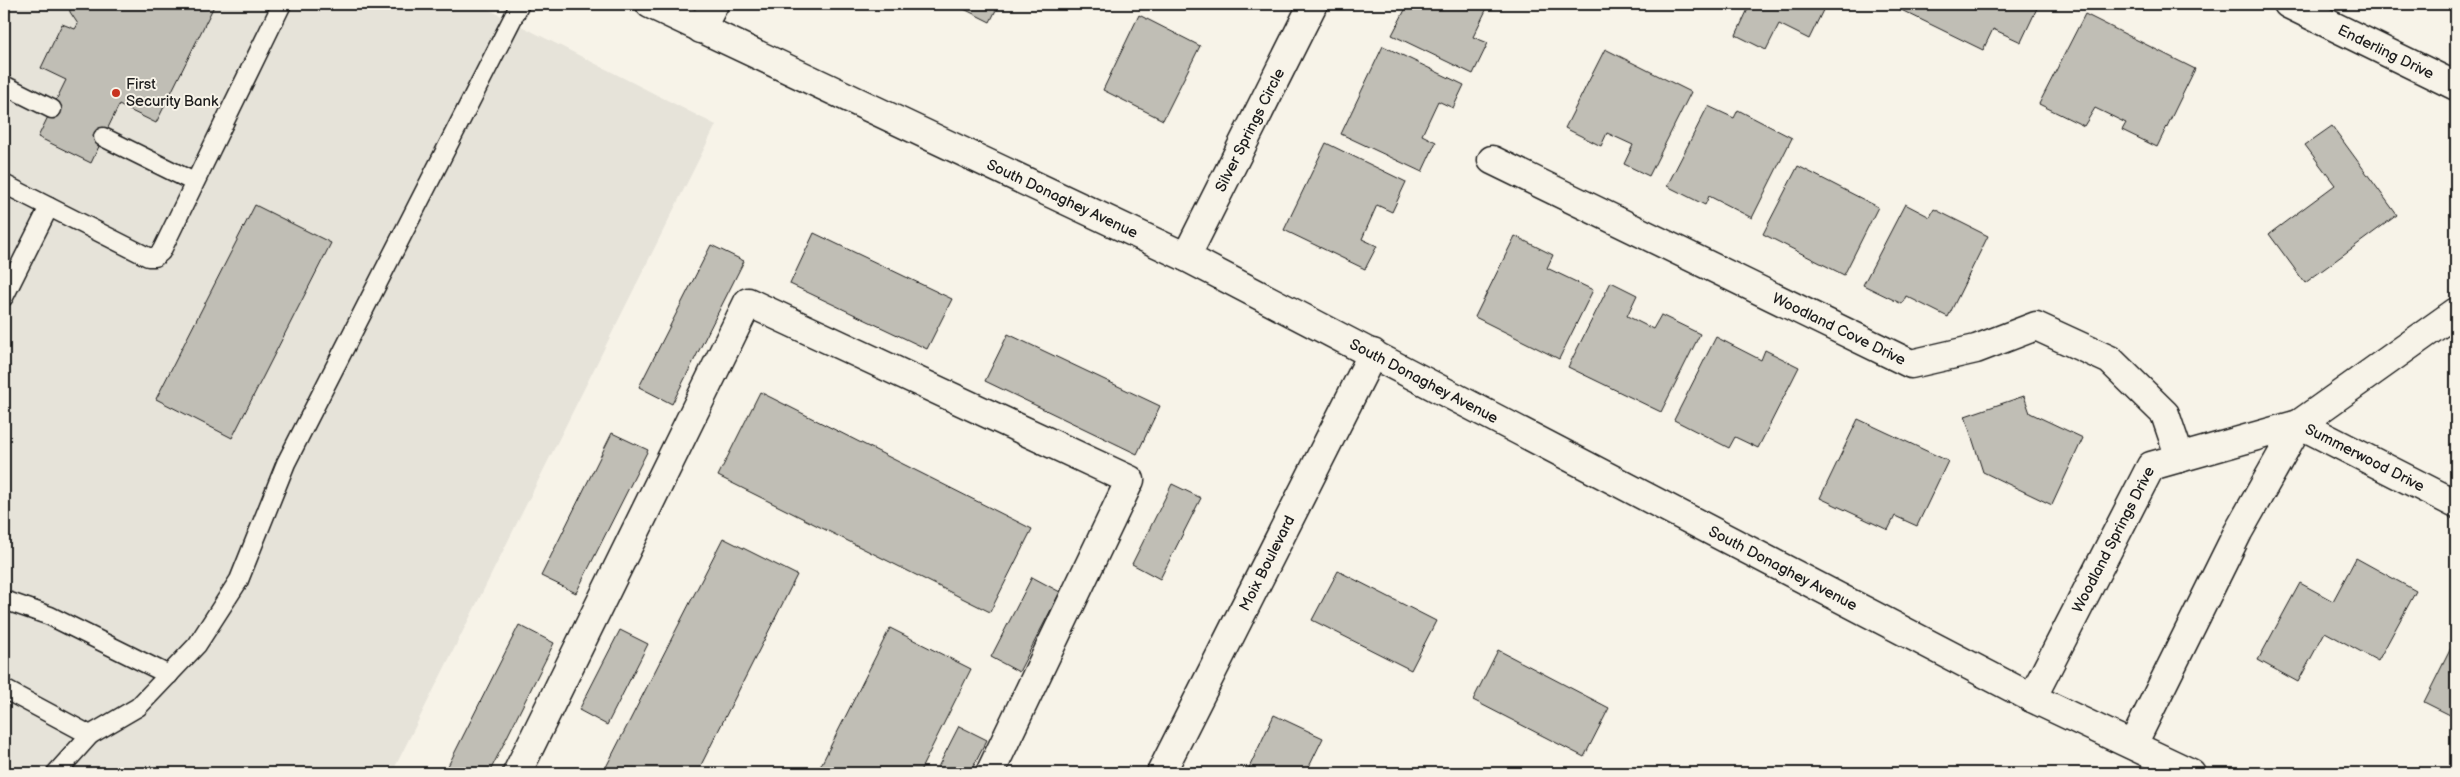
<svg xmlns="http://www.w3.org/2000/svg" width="2460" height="777" font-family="'Balsamiq Sans',sans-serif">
<rect width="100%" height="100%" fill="#f7f3e8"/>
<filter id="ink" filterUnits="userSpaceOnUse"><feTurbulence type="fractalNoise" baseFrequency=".02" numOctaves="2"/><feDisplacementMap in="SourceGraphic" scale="10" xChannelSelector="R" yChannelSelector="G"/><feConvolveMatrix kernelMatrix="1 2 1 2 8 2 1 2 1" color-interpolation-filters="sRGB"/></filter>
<g filter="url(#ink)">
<path fill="#e6e3d9" d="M4 4H478L716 125 392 773H4Z"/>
<g fill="#c0beb5" stroke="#1c1c1c">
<path d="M69 4H215L156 123 119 105 91 163 38 137 66 80 41 68 62 24 75 29 78 24 70 12Z"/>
<path d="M954 4H999L990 22Z"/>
<path d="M1408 4H1489L1473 37 1488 43 1473 74 1392 35Z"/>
<path d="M1737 4H1826L1809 39 1779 24 1766 50 1736 35 1748 9Z"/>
<path d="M1891 4H2039L2021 42 1993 29 1983 50 1891 5Z"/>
<path d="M2085 14 2195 69 2157 147 2122 130 2126 123 2095 108 2084 126 2039 104Z"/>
<path d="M1139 15 1200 46 1163 120 1103 90Z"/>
<path d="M1383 46 1464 85 1453 108 1438 101 1422 135 1436 142 1422 172 1341 134Z"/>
<path d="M1605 49 1691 92 1649 176 1624 164 1633 145 1607 133 1601 146 1565 128Z"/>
<path d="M1708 106 1734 118 1738 110 1792 138 1752 218 1709 196 1705 205 1667 186Z"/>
<path d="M2332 126 2397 215 2305 283 2269 234 2335 185 2305 145Z"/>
<path d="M1326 143 1406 182 1392 212 1377 205 1362 239 1377 246 1365 269 1284 230Z"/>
<path d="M1798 166 1878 207 1844 275 1763 234Z"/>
<path d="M1905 204 1930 217 1934 209 1988 236 1948 317 1906 296 1902 304 1863 285Z"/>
<path d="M255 205 331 243 232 438 156 399Z"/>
<path d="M814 233 952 299 927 349 790 284Z"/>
<path d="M1515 236 1553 255 1547 268 1593 290 1559 359 1475 317Z"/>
<path d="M711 245 744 261 672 404 639 387Z"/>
<path d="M1611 282 1637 295 1627 316 1653 329 1661 315 1700 334 1661 412 1568 367Z"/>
<path d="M1008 334 1160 406 1137 454 985 381Z"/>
<path d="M1716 337 1761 360 1765 350 1799 367 1758 448 1735 437 1729 448 1674 420Z"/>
<path d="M760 392 1032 529 990 612 718 476Z"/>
<path d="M2024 396 2030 413 2083 438 2052 505 1983 472 1965 416Z"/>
<path d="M1858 419 1948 461 1917 526 1895 516 1888 530 1820 498Z"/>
<path d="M612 433 648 450 576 593 541 576Z"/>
<path d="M1172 484 1201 498 1160 579 1132 564Z"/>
<path d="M723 538 797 575 697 773H603Z"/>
<path d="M2356 558 2416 591 2378 661 2325 632 2298 682 2258 660 2300 583 2333 601Z"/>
<path d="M1338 571 1436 621 1411 670 1312 620Z"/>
<path d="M1032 577 1060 592 1019 672 991 657Z"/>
<path d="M519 625 554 643 489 773H463L448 766Z"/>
<path d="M890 628 971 669 919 773H817Z"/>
<path d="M620 630 648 644 607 725 579 710Z"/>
<path d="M2456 638V718L2424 702Z"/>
<path d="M1498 650 1609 708 1584 757 1473 700Z"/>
<path d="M1274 715 1323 738 1306 773 1247 772Z"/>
<path d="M959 726 987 740 970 773H935Z"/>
</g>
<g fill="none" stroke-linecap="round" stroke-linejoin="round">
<g stroke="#1c1c1c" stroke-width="21">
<g id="service">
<path d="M4 85 52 109"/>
<path d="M103 137 194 182"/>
<path d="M4 184 148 257H155L161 252 282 4"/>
<path d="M4 297 49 207"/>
<path d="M4 600 50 616 169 675"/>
<path d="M4 689 90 735 138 707 197 645 239 580 286 463 520 4"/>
<path d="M56 773 90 735"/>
</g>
</g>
<g stroke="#1c1c1c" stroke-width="31">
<g id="minor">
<path id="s1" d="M2288 4 2456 86"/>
<path d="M701 29 714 4"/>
<path id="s2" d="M1492 160 1911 364 1976 349 2036 326 2110 360 2165 414 2180 458"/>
<path id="s3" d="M1186 257 1313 4"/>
<path id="s4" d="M2299 424 2456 504"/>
<path id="s5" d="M2032 698 2151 466 2299 424 2456 312"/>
<path d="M2133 744 2238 532 2299 424"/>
<path d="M517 773 748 302 1130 480 990 773"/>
<path id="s6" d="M1161 773 1373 353"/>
</g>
</g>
<g stroke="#1c1c1c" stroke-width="31">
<g id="tertiary">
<path id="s7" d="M650 4 1186 257 2032 698 2191 773"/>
</g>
</g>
<use href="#service" stroke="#f7f3e8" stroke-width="18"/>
<use href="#minor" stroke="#f7f3e8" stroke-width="28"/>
<use href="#tertiary" stroke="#f7f3e8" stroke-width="28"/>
</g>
</g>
<circle fill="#c8321e" stroke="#f7f3e8" stroke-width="2" cx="116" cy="93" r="5"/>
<g text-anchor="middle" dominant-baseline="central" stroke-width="4" stroke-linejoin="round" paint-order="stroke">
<g font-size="15" fill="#1c1c1c" stroke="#f7f3e8">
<text stroke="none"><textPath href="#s1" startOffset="109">Enderling Drive</textPath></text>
<text stroke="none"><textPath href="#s3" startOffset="142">Silver Springs Circle</textPath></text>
<text stroke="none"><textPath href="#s7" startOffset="456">South Donaghey Avenue</textPath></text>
<text stroke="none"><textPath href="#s2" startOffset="386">Woodland Cove Drive</textPath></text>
<text stroke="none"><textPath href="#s7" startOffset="861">South Donaghey Avenue</textPath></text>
<text stroke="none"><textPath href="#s4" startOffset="74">Summerwood Drive</textPath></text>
<text stroke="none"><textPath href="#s5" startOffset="178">Woodland Springs Drive</textPath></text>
<text stroke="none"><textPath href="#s6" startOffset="235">Moix Boulevard</textPath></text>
<text stroke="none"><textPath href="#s7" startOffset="1266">South Donaghey Avenue</textPath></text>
</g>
<g font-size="15" fill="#1c1c1c" stroke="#f7f3e8" text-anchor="start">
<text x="126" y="84">First<tspan x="126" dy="17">Security Bank</tspan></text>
</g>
</g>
<rect width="2460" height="777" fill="none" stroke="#f7f3e8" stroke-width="20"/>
<rect x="10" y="10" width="2440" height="757" fill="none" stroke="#1c1c1c" stroke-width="2" filter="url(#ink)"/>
</svg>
